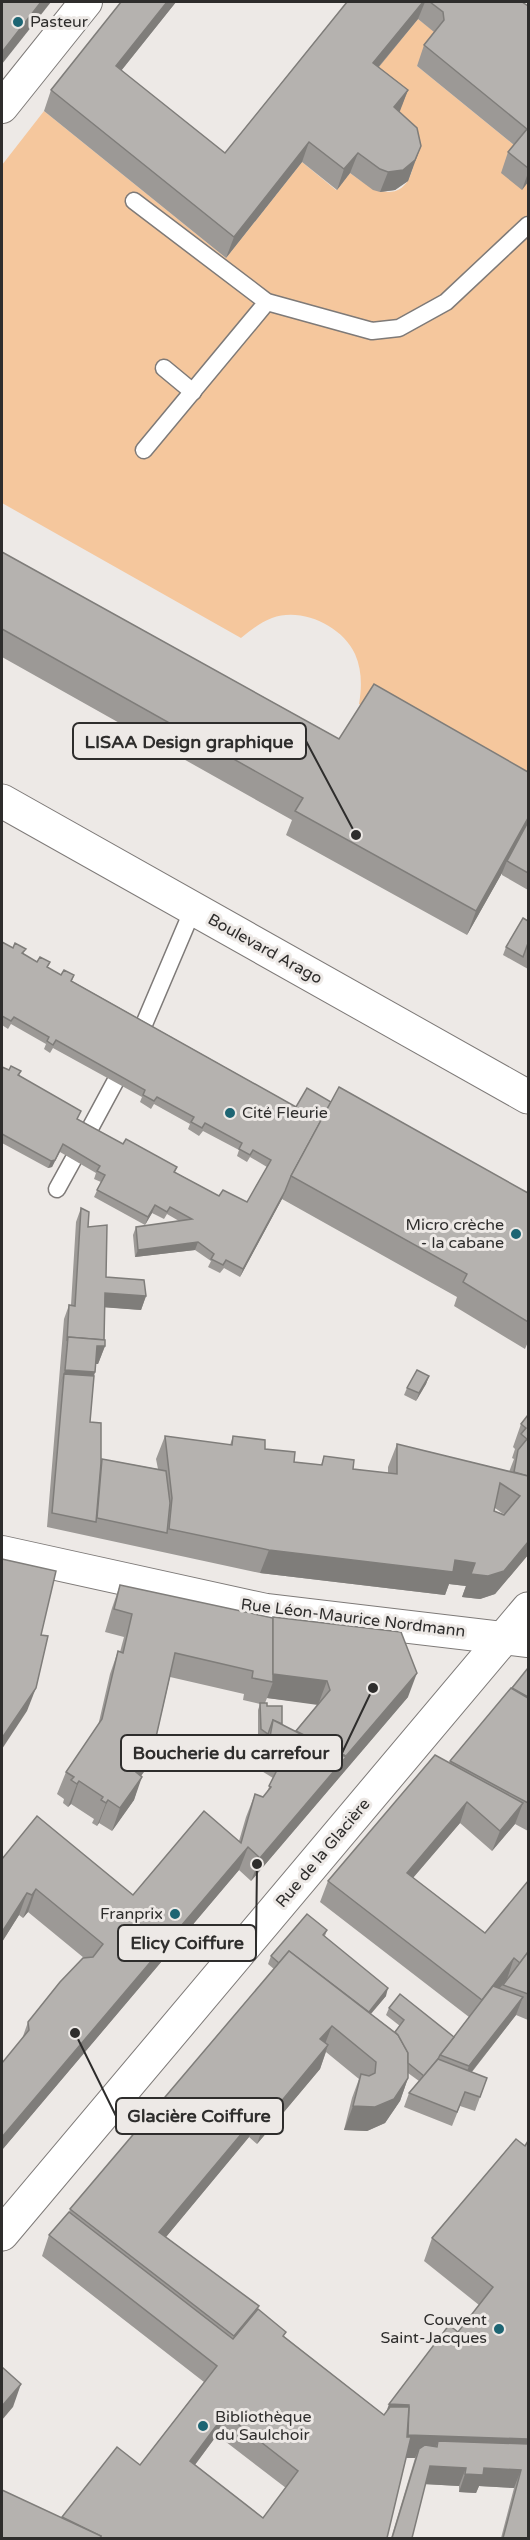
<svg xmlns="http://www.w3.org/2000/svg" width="530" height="2540" font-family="'Varela Round',sans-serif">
<rect width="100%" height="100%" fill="#ede9e6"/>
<path fill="#f5c79d" d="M418 19 436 33 417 66 519 149 528 182V801L359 704C362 687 362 670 355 654 342 626 302 607 272 618 261 622 251 630 241 638L2 503V165L44 111 226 258 302 162 336 190 350 173C373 191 403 207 413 167L365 83Z"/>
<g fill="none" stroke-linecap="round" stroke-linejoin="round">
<g stroke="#7e7a78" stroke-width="19">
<g id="service">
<path d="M134 201 267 302 372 331 399 328 446 302 528 225"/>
<path d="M164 368 193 392"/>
<path d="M144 450 267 302"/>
<path d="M142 1029 193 909"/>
<path d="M87 1134 115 1082"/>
<path d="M57 1189 73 1160"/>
</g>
</g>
<g stroke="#7e7a78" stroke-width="34">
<g id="minor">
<path d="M2 107 86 2"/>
<path d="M2 1552 266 1610 528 1641"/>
</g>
</g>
<g stroke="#7e7a78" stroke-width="35">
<path id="tertiary" d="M2 2234 528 1609"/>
</g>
<g stroke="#7e7a78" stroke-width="35">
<path id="secondary" d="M2 801 528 1097"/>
</g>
<use href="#service" stroke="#fff" stroke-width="16"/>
<use href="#minor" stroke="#fff" stroke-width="32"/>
<use href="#tertiary" stroke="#fff" stroke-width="33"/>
<use href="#secondary" stroke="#fff" stroke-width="33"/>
</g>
<g fill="#9c9996" fill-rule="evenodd">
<path d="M121 2H176L121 71 225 153 347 2H522L528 6V182L522 190 501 173 508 152 514 145 417 66 424 45 434 32 418 19 379 67 408 90 399 112 413 167 408 181 395 190 380 192 373 190 350 173 337 190 302 162 226 258 44 111 51 90Z"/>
<path d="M2 552 339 739 528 772V890L502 875V873L467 935 286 835 292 820 2 657Z"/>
<path d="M528 921V969L503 955 506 947Z"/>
<path d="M2 942 13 948 26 949 23 954 61 975H74L72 981 296 1107 331 1102 528 1193V1342L525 1349 454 1306 457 1297 282 1199 240 1277 224 1268 220 1273 208 1267 211 1261 195 1250 135 1257 133 1235 136 1227 179 1221 167 1214 164 1219 152 1213 145 1225 94 1197 101 1182 94 1179 96 1173 60 1152 52 1167 48 1168 2 1143V1067L9 1070 21 1071 19 1076 78 1119 123 1144 177 1167 175 1172 219 1196 247 1202 267 1167 250 1157 247 1162 237 1156 239 1150 203 1131 199 1136 188 1129 190 1124 154 1104 151 1109 140 1102 142 1097 53 1048 50 1053 44 1049 46 1044 11 1024 8 1029 2 1025Z"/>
<path d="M81 1208 106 1277 146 1296 141 1310 105 1307 104 1340 105 1346 98 1364H96L95 1372 94 1376 90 1422 101 1463 102 1459 158 1469 156 1459 165 1436 230 1445 233 1436 294 1462 321 1465 324 1456 353 1469 388 1473V1467L397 1444 509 1472 514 1459 512 1458 515 1449 513 1447 521 1424 528 1415V1555L495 1594 480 1599 462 1597 466 1586 449 1584 445 1595 260 1573 47 1527 64 1319 69 1305H71L76 1222ZM495 1508 502 1513 504 1514 494 1511Z"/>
<path d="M429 1376 426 1384 416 1401 404 1395 407 1388Z"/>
<path d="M120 1585 408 1697 251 1881 239 1870 2 2150V2063L22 2039 28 2022 84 1958 28 1912 23 1918 19 1915 2 1942V1859L133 1895 239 1841 246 1817 255 1794 263 1797 266 1794 273 1778 260 1770 265 1742 258 1737V1710L260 1704 243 1700 244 1694 170 1677 154 1746 146 1769 141 1776 134 1800 112 1831 99 1823 97 1826 92 1823 94 1819 71 1804 68 1807 63 1803 64 1799 57 1794 66 1772 98 1726 110 1674 118 1651 120 1652 124 1637 105 1632 112 1608ZM267 1698 318 1704 295 1731 282 1724 265 1703Z"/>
<path d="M528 1668V1831L515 1824 492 1851 460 1823 413 1878 485 1933 528 1881V2020L516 2015 472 2072 487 2078 475 2111 460 2106 452 2126 404 2107 409 2093 419 2081 408 2073V2078L400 2101 385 2123 367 2131 344 2130 352 2098 359 2079 326 2052 320 2069 257 2144 249 2137 166 2237 258 2309 285 2337 384 2415 458 2332 479 2305 424 2261 432 2238 516 2139 528 2538H501L514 2488 479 2486 476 2493 459 2492V2486L425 2484 412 2538H391L415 2458H406L387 2538 62 2517 140 2465 204 2382 42 2256 49 2235 69 2212 70 2209 274 1969 268 1964 271 1956 327 1930 325 1936 386 1996 371 2014 395 2032 400 2026 386 2015 389 2008 454 2037 469 2017 320 1902 328 1881 450 1763V1761ZM217 2435 286 2488 263 2518 195 2465Z"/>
</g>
<g fill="#7f7d7a">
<path d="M41 2H51L2 64V52Z"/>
<path d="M167 2H176L108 87 116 66Z"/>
<path d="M423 2H425L418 19 365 83 373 63Z"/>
<path d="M408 90 400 111 387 128 394 107Z"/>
<path d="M309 142 302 162 226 258 234 237Z"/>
<path d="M421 146 408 181 395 190 380 192 388 172Z"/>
<path d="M358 153 350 173 337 190 344 169Z"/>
<path d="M528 173V182L522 190Z"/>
<path d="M528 818V827L507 861 502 873 467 935 476 911Z"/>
<path d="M63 1144 52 1167 48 1168 51 1161Z"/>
<path d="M285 1192 282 1199 240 1277 243 1269Z"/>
<path d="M155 1205 152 1213 145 1225 148 1217Z"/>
<path d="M198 1242 195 1250 135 1257 138 1250Z"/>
<path d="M105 1293 146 1296 141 1310 100 1307Z"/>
<path d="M68 1341 105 1346 98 1364H91Z"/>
<path d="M65 1370 95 1372 89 1390 64 1374 59 1388Z"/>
<path d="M429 1376 426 1384 416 1401 419 1393Z"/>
<path d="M528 1542V1555L495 1594 480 1599 462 1597 466 1586 449 1584 445 1595 260 1573 269 1550 455 1560Z"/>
<path d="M417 1673 408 1697 251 1881 260 1858Z"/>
<path d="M273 1674 327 1681 318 1705 267 1698 273 1682Z"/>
<path d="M36 1688 27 1711 2 1749V1738Z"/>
<path d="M154 1746 146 1769 127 1795 136 1772Z"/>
<path d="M142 1777 134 1800 112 1831 120 1808Z"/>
<path d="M79 1781 71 1804 68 1807 77 1784Z"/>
<path d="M108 1800 99 1823 97 1826 106 1803Z"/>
<path d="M467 1802 460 1823 399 1894 407 1873Z"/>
<path d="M523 1803 515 1824 492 1851 500 1831Z"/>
<path d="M248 1847 239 1870 2 2150V2137Z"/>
<path d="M36 1889 28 1912 23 1918 32 1895Z"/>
<path d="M27 1893 19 1915 2 1942V1932Z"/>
<path d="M514 1958 507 1979 474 2021 482 2000Z"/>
<path d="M388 1988 386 1996 355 2032 358 2024Z"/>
<path d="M523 1997 516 2015 462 2084 469 2066Z"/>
<path d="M332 2026 323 2049 320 2039Z"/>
<path d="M328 2045 320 2069 257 2144 265 2121Z"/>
<path d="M408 2078 400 2101 385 2123 367 2131 344 2130 353 2106Z"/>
<path d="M258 2114 249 2137 151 2255 159 2232Z"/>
<path d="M21 2384 13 2407 2 2420V2406Z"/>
<path d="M389 2404 409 2405 401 2428 381 2427Z"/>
<path d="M225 2414 217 2435 182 2482 190 2461Z"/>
<path d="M408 2435 528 2439V2462L437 2447 438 2441 432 2459 419 2449 415 2458H400Z"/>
<path d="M430 2466 466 2468 459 2486 423 2484Z"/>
<path d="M484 2468 521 2470 514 2488 479 2486 476 2493 459 2492 465 2474Z"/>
</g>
<g fill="#b5b2af" stroke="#7f7d7a" stroke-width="1.5" fill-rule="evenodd">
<path d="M2 2H41L2 52Z"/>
<path d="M121 2H167L116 66 225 153 347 2H423L373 63 408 90 394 107 417 128 421 146 415 160 403 170 388 172 380 169 358 153 344 169 309 142 234 237 51 90Z"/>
<path d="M430 2H522L528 6V168L508 152 527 129 424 45 444 20 443 12Z"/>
<path d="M2 552 339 739 374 684 528 772V818L476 911 295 811 303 798 2 629Z"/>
<path d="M528 822V873L507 861Z"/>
<path d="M523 918 528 921V943L523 957 506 947Z"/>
<path d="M2 942 13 948 15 943 26 949 22 953 37 962 40 957 50 962 47 967 61 975 64 970 74 975 71 981 296 1107 307 1088 331 1102 291 1176 285 1191 243 1269 226 1260 223 1265 211 1259 214 1254 198 1242 138 1250 136 1227 192 1219 170 1207 167 1212 155 1205 148 1217 97 1190 105 1175 97 1171 100 1166 63 1144 55 1160 51 1161 2 1134V1067L9 1070 11 1066 21 1071 18 1075 81 1111 77 1119 123 1144 126 1139 177 1167 174 1172 219 1196 223 1190 247 1202 271 1160 253 1150 250 1155 239 1149 242 1143 205 1123 202 1128 191 1122 194 1117 157 1097 154 1101 143 1095 145 1090 56 1040 53 1045 47 1041 49 1037 14 1017 11 1021 2 1016Z"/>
<path d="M339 1087 528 1193V1322L463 1282 467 1274 291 1176Z"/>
<path d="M81 1208 89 1212 88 1227 107 1225 106 1277 144 1280 146 1296 105 1293 104 1340 68 1337 67 1341 69 1305 75 1306Z"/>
<path d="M68 1337 105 1340V1346H97L95 1372 65 1370Z"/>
<path d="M417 1370 429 1376 419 1393 407 1388Z"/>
<path d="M64 1374 94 1376 90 1422 101 1423V1463L96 1522 52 1513Z"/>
<path d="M528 1415V1476L514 1472 518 1450 527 1439 521 1434 526 1428 521 1424Z"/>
<path d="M165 1436 232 1445 233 1436 265 1440V1449L295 1452 294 1462 322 1465 324 1456 354 1460 353 1469 397 1474V1444L528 1476V1542L504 1571 488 1576 471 1574 475 1563 455 1560 453 1572 269 1550 169 1529 172 1498ZM500 1483 520 1496 504 1515 494 1511Z"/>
<path d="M102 1459 166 1471 170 1503 167 1533 97 1518Z"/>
<path d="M2 1559 56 1571 41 1635 48 1636 36 1688 2 1738Z"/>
<path d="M120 1585 273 1618V1682L252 1678 253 1671 175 1653 154 1746 136 1772 142 1777 120 1808 108 1800 106 1803 101 1800 103 1797 79 1781 77 1784 71 1780 74 1777 66 1772 102 1719 118 1651 123 1653 132 1614 114 1609Z"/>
<path d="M273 1617 401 1632 417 1673 346 1756 296 1731 330 1690 327 1681 273 1674Z"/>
<path d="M528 1668V1697L512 1688Z"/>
<path d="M511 1688 528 1698V1803L450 1761Z"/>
<path d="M260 1703H267V1706H282V1724L273 1720 268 1734 261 1729Z"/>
<path d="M273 1720 346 1757 260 1858 248 1847 2 2137V2063L29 2030 28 2022 60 1982 83 1958 93 1957 103 1944 36 1889 32 1895 27 1893 2 1932V1859L37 1816 133 1895 204 1811 241 1843 255 1794 263 1797 271 1787 269 1786 284 1756 268 1748Z"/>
<path d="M435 1755 523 1803 500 1831 467 1802 407 1873 485 1933 528 1881V1952L520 1963 514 1958 482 2000 328 1881Z"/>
<path d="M307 1914 327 1930 323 1935 388 1988 369 2012 289 1951 279 1963 271 1956Z"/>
<path d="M289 1951 398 2035 408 2053V2078L394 2099 375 2107 353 2106 361 2074 369 2076 375 2073 376 2062 332 2026 320 2039 328 2045 265 2121 258 2114 159 2232 259 2306 234 2336 70 2209Z"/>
<path d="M528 1952V1994L503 1985Z"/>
<path d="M493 1986 523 1997 469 2066 440 2055Z"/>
<path d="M400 1994 454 2037 440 2055 438 2059 424 2076 408 2063V2053L398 2035 395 2032 404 2020 389 2008Z"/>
<path d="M438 2059 487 2078 480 2097 465 2092 457 2112 409 2093Z"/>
<path d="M516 2139 525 2146 528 2141V2439L408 2435 409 2405 389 2404 449 2325 458 2332 493 2287 432 2238Z"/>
<path d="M69 2212 233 2339 258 2309 286 2332 283 2336 384 2415 390 2407H409L407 2437H411L387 2538H100L101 2536 62 2517 117 2447 140 2465 217 2366 49 2235ZM225 2414 298 2471 263 2518 190 2461Z"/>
<path d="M2 2367 21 2384 2 2406Z"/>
<path d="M438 2441 528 2444V2538H503L521 2470 484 2468 483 2475 465 2474 466 2468 430 2466 412 2538H392L419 2449 425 2445 437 2447Z"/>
<path d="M2 2490 101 2536 100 2538H2Z"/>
</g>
<g fill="#1d6573" stroke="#ede9e6" stroke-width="2">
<circle cx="18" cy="22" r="6"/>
<circle cx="230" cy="1113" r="6"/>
<circle cx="516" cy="1234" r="6"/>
<circle cx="175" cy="1914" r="6"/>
<circle cx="499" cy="2329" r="6"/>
<circle cx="203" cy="2426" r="6"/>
</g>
<g text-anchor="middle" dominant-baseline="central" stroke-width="6" stroke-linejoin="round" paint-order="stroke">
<g font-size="16" fill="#2e2d2c" stroke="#ede9e6" text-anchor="start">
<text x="30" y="22">Pasteur</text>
<text x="242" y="1113">Cité Fleurie</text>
<text x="504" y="1225" text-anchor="end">Micro crèche<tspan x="504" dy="18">- la cabane</tspan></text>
<text x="163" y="1914" text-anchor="end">Franprix</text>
<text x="487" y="2320" text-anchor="end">Couvent<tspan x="487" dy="18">Saint-Jacques</tspan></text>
<text x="215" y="2417">Bibliothèque<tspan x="215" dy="18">du Saulchoir</tspan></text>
</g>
<g font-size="16" fill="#2e2d2c" stroke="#ede9e6">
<text transform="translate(265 949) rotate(29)">Boulevard Arago</text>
<text transform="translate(353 1618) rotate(7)">Rue Léon-Maurice Nordmann</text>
<text transform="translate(323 1853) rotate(-50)">Rue de la Glacière</text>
</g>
</g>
<path fill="none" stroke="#2e2d2c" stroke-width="2" d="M356 835L306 741M373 1688L342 1753M257 1864L256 1943M75 2033L116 2116"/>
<g fill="#2e2d2c" stroke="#ede9e6" stroke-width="2">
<circle cx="356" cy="835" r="6"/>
<circle cx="373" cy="1688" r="6"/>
<circle cx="257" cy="1864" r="6"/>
<circle cx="75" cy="2033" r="6"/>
</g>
<g fill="#ede9e6" stroke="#2e2d2c" stroke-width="2">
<rect x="73" y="723" width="233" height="36" rx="6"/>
<rect x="121" y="1735" width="221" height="36" rx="6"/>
<rect x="118" y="1925" width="138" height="36" rx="6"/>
<rect x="116" y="2098" width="167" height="36" rx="6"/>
</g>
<g font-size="18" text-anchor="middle" font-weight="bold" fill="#2e2d2c">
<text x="189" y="748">LISAA Design graphique</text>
<text x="231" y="1759">Boucherie du carrefour</text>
<text x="187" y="1949">Elicy Coiffure</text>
<text x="199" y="2122">Glacière Coiffure</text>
</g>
<rect width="530" height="2540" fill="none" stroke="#2e2d2c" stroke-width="6"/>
</svg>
